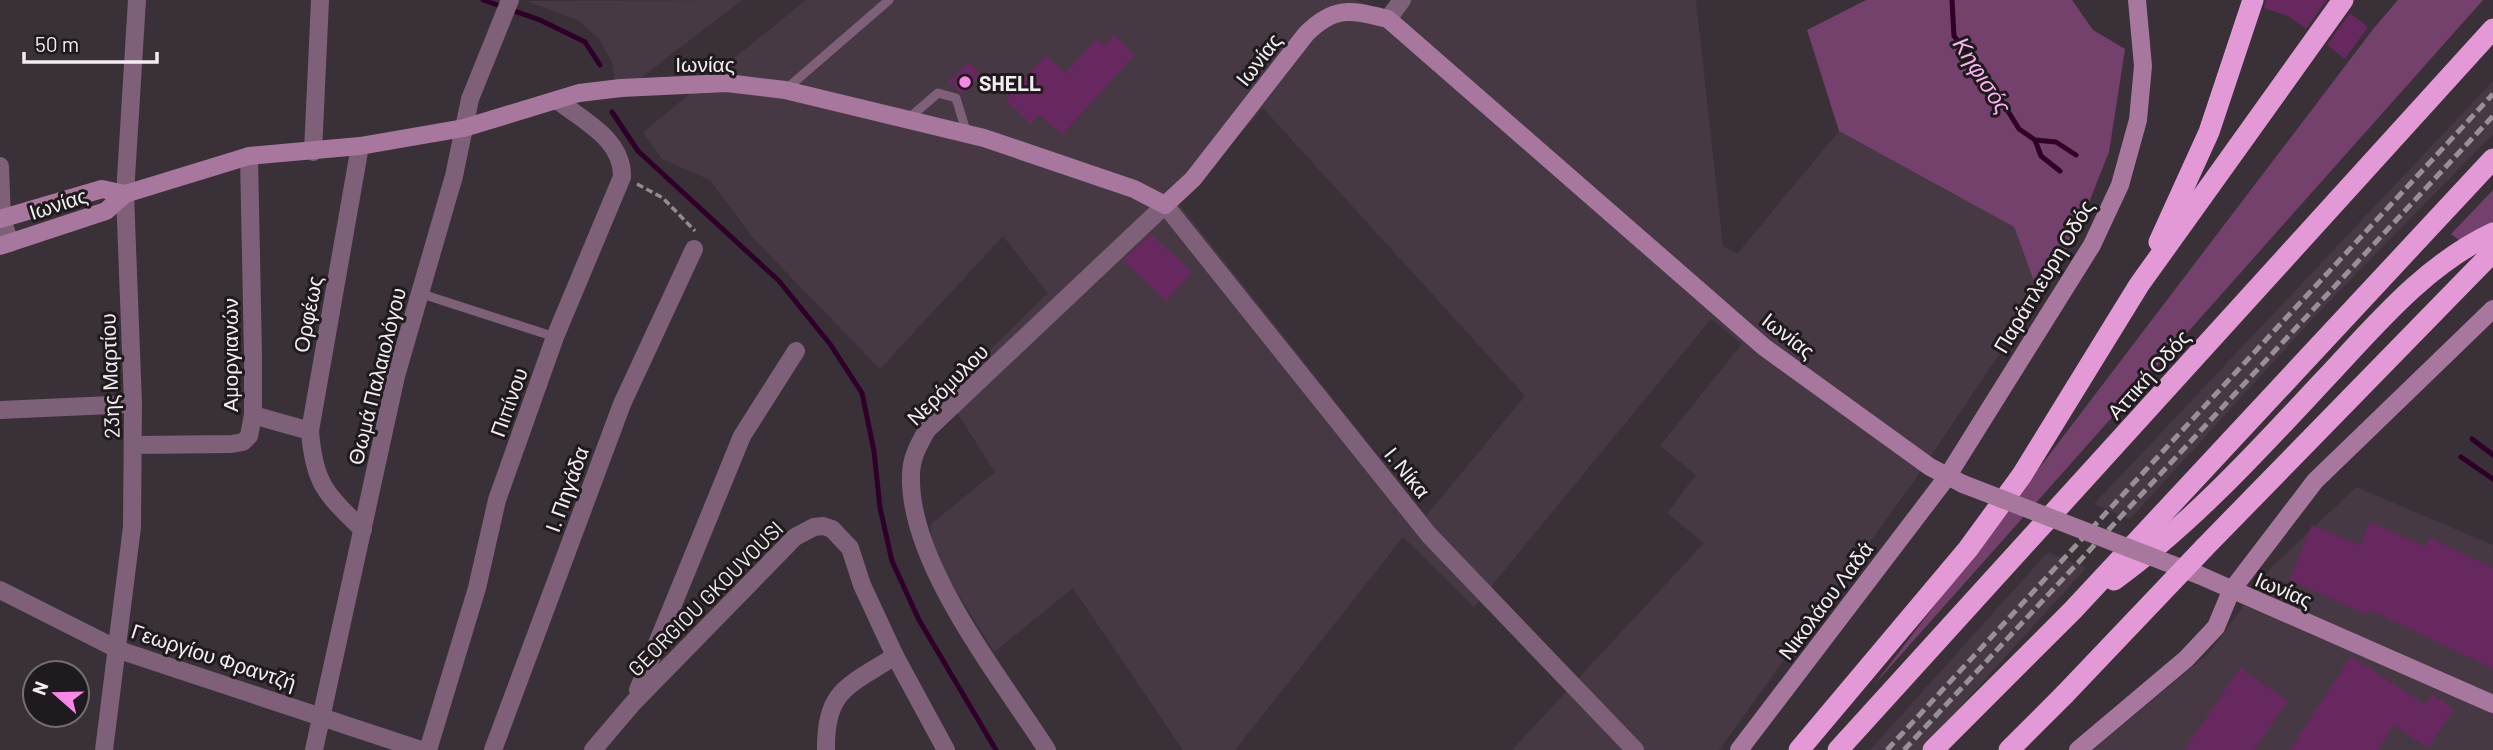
<svg xmlns="http://www.w3.org/2000/svg" width="2493" height="750" font-family="Barlow,sans-serif">
<rect width="100%" height="100%" fill="#3a3038"/>
<g fill="#473944" fill-rule="evenodd">
<path d="M742 0 617 96 612 62 599 39 578 20 526 1Z"/>
<path d="M806 0H1355L1385 11 1394 0H1696L1723 246 1737 254 1839 131 2014 227 2039 295 1914 481 1719 750H1512L1704 543 1667 513 1696 475 1660 446 1742 344 1711 319 1474 607 1403 537 1235 750H1183L1073 588 994 652 934 555 930 525 995 472 945 394 1048 293 1003 236 880 369 753 238 710 180 662 159 643 132ZM1263 108 1525 396 1426 516 1178 203Z"/>
<path d="M2493 81V134L2317 314 2130 519 2094 504Z"/>
<path d="M2356 487 2493 545V750H2093L2209 653 2272 567Z"/>
<path d="M2048 552 2086 568 1921 750H1870Z"/>
</g>
<g fill="#74406c">
<path d="M1866 0H2072L2093 30 2125 49 2109 152 2080 225 2039 295 2014 227 1839 131 1807 30Z"/>
<path d="M2398 0H2483L1874 685 2374 28Z"/>
<path d="M2493 190V266L2451 234Z"/>
</g>
<g fill="none" stroke-linecap="round" stroke-linejoin="round">
<g stroke="#2e0029" stroke-width="5">
<path d="M483 0 540 20 585 42 600 65"/>
<path d="M1952 0 1954 36 1987 77 2019 129 2035 140 2056 142 2076 155"/>
<path d="M612 112 638 151 779 281 830 344 862 393 874 451 880 508 892 561 919 620 996 750"/>
<path d="M2035 140 2041 156 2060 171"/>
<path d="M2472 439 2493 455"/>
<path d="M2461 457 2493 479"/>
</g>
</g>
<g fill="#67275f">
<path d="M2266 0H2327L2306 29 2288 16 2264 8Z"/>
<path d="M2350 13 2368 27 2345 59 2327 45Z"/>
<path d="M1114 35 1135 55 1062 135 1039 115 1031 124 1005 100 1046 55 1065 73 1097 39 1104 46Z"/>
<path d="M968 62 981 75 962 94 948 82Z"/>
<path d="M1151 234 1192 272 1166 301 1123 260Z"/>
<path d="M2370 522 2426 547 2430 538 2493 568V669L2370 610 2367 615 2289 580 2312 525 2360 545Z"/>
<path d="M2351 656 2425 705 2432 694 2454 709 2428 748 2394 725 2378 750H2290Z"/>
<path d="M2240 668 2288 701 2254 750H2184Z"/>
</g>
<g fill="none" stroke-linecap="round" stroke-linejoin="round">
<path stroke="#938b92" stroke-width="3.5" stroke-dasharray="7 3.5" stroke-linecap="butt" d="M637 184 663 198 695 231"/>
<g stroke="#7e6078" stroke-width="9">
<path d="M785 90 889 0"/>
<path d="M908 119 938 93 956 98 967 134"/>
<path d="M419 293 555 337"/>
</g>
<g stroke="#7e6078" stroke-width="18">
<path d="M1388 19 1402 0"/>
<path d="M313 152 320 0"/>
<path d="M0 166 2 219 10 243"/>
<path d="M0 410 133 404"/>
<path d="M253 415 310 431 360 146"/>
<path d="M310 431C314 484 326 494 363 530"/>
<path d="M134 445 232 444 243 442 249 436 253 415V356L249 156"/>
<path d="M0 590 119 650 421 750"/>
<path d="M638 690 742 436 796 351"/>
<path d="M104 750 132 527 133 404 125 194 137 0"/>
<path d="M314 750 396 376 454 176 470 99 510 0"/>
<path d="M428 750 477 588 497 500 555 337 622 177C623 139 583 121 557 100"/>
<path d="M493 750 622 404 694 249"/>
<path d="M593 750 633 703 795 537 814 527 823 526 832 529 850 548 862 585 895 656 946 750"/>
<path d="M826 750C825 689 849 686 895 656"/>
<path d="M1047 750C1001 678 908 563 911 475 911 458 919 444 927 430L1165 205 1429 535 1635 750"/>
</g>
<g stroke="#a7779e" stroke-width="18">
<path d="M0 219 102 189 125 194"/>
<path d="M0 246 106 211 125 194 249 156 360 146 464 128 579 93 621 88 727 83 785 90 984 138 1134 189 1165 205 1193 179 1306 34C1335 5 1351 10 1388 19L1764 347 1930 467 1963 484"/>
<path d="M2199 575 2493 704"/>
<path d="M1739 750 1947 477 2092 245 2120 185 2138 120 2143 66 2137 0"/>
<path d="M2078 750 2186 659 2216 627 2231 591 2315 481 2493 309"/>
</g>
<g stroke="#e399d6" stroke-width="21">
<path d="M2159 242 2209 132 2253 0"/>
<path d="M2204 548 2493 252"/>
<path d="M2114 580C2192 523 2257 452 2322 382 2374 327 2423 266 2493 233"/>
<path d="M1799 750 1968 549 2022 475 2139 285 2343 0"/>
<path d="M1838 750 2493 29"/>
<path d="M1933 750 2073 610 2493 159"/>
<path d="M2009 750 2065 694"/>
</g>
<g stroke="#989096" stroke-width="5" stroke-dasharray="10 5" stroke-linecap="butt">
<path d="M1887 750 2493 94"/>
<path d="M1904 750 2493 116"/>
</g>
<path stroke="#a7779e" stroke-width="18" d="M1963 484 2199 575"/>
<path stroke="#e399d6" stroke-width="21" d="M2065 694 2204 548"/>
</g>
<circle fill="#f987e8" stroke="#1e1a1d" stroke-width="2.5" cx="965" cy="82" r="7"/>
<g text-anchor="middle" dominant-baseline="central" stroke-width="6" stroke-linejoin="round" paint-order="stroke">
<g font-size="21" fill="#f3edf2" stroke="#1e1a1d">
<text transform="translate(1258 59) rotate(-52)">Ιωνίας</text>
<text x="705" y="63">Ιωνίας</text>
<text transform="translate(58 203) rotate(-18)">Ιωνίας</text>
<text transform="translate(2043 276) rotate(-59)">Παράπλευρη Οδός</text>
<text transform="translate(307 314) rotate(-79)">Ορφέως</text>
<text transform="translate(1789 335) rotate(38)">Ιωνίας</text>
<text transform="translate(229 355) rotate(-90)">Αμοργιανών</text>
<text transform="translate(2148 374) rotate(-48)">Αττική Οδός</text>
<text transform="translate(109 376) rotate(-92)">23ης Μαρτίου</text>
<text transform="translate(376 376) rotate(-76)">Θωμά Παλαιολόγου</text>
<text transform="translate(947 384) rotate(-45)">Νερόμυλου</text>
<text transform="translate(508 402) rotate(-70)">Πιπίνου</text>
<text transform="translate(1408 472) rotate(51)">Ι. Νίκα</text>
<text transform="translate(566 489) rotate(-70)">Ι. Πηγάδα</text>
<text transform="translate(2284 589) rotate(23)">Ιωνίας</text>
<text transform="translate(705 598) rotate(-45)">GEORGIOU GKOUVOUSI</text>
<text transform="translate(1825 600) rotate(-53)">Νικολάου Λαδά</text>
<text transform="translate(214 656) rotate(18)">Γεωργίου Φραντζή</text>
</g>
<g font-size="21" font-weight="bold" fill="#f3edf2" stroke="#1e1a1d" text-anchor="start">
<text x="979" y="82">SHELL</text>
</g>
<g font-size="23" font-style="italic" fill="#fbb0ee" stroke="#1e1a1d">
<text transform="translate(1983 75) rotate(57)">Κηφισός</text>
</g>
</g>
<g transform="translate(56 694) rotate(290)"><circle r="33" fill="#1e1a1d" stroke="#736e72" stroke-width="2"/>
<path d="M0-5L12 26L0 18L-12 26Z" fill="#f987e8"/>
<text y="-10" font-size="19" font-weight="bold" text-anchor="middle" fill="#f3edf2">N</text>
</g>
<path d="M24 52v10h133v-10" fill="none" stroke="#f3edf2" stroke-width="3.5"/>
<text x="35" y="52" font-size="21" fill="#f3edf2" stroke="#1e1a1d" stroke-width="5" paint-order="stroke">50 m</text>
</svg>
